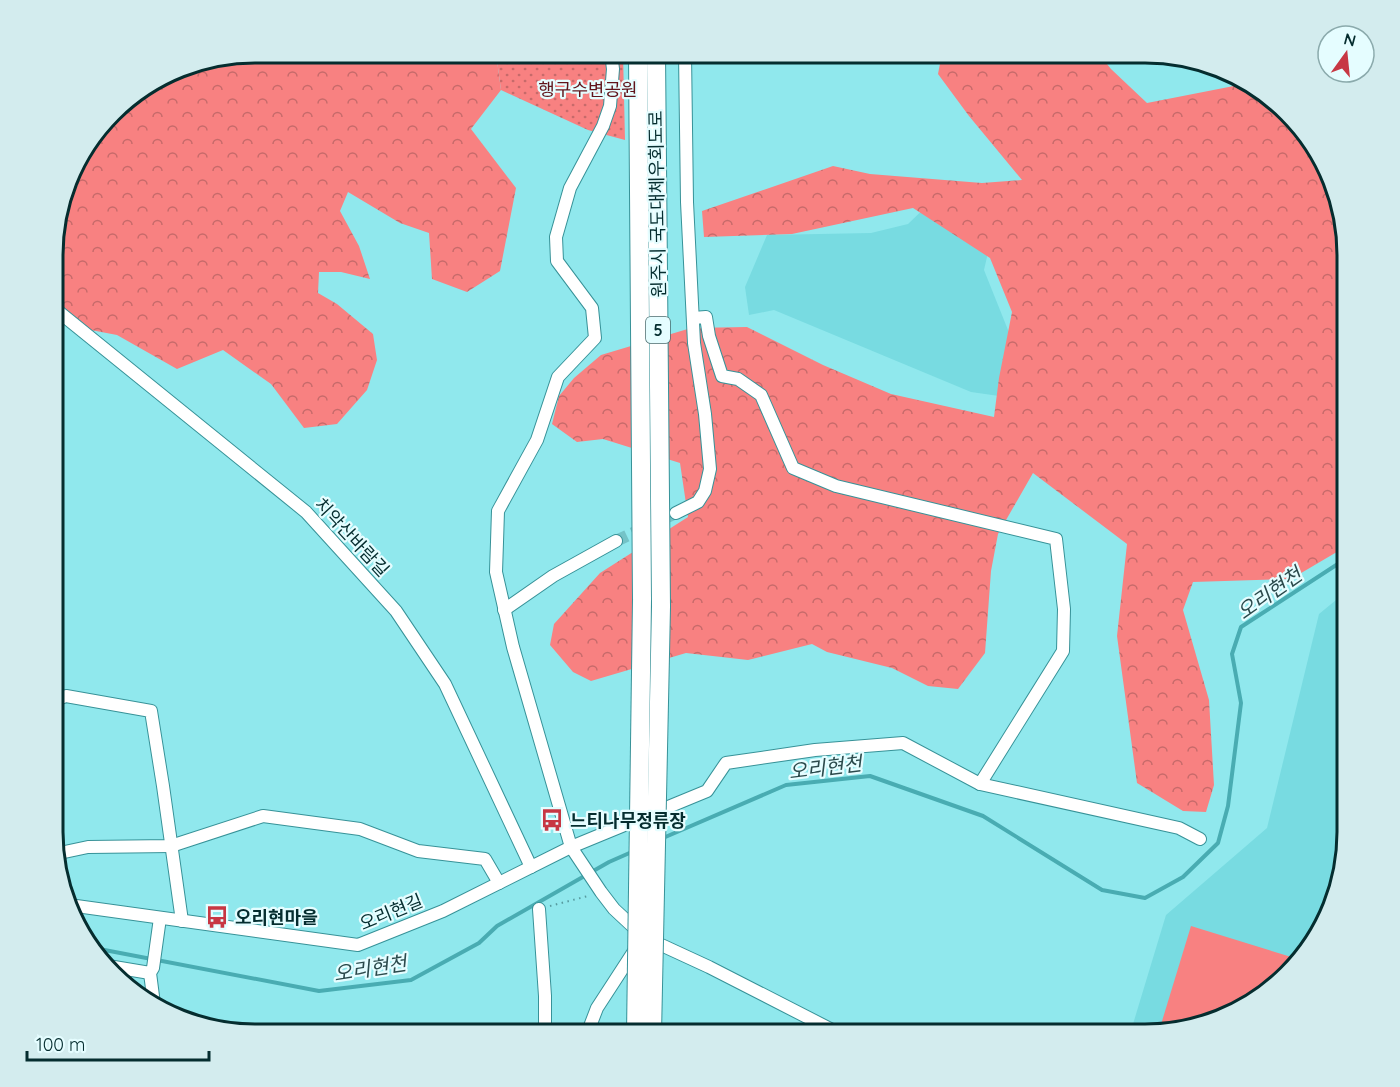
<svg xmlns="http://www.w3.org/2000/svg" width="1400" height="1087" font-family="Quicksand,'Noto Sans KR',sans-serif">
<defs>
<pattern id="forest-crowns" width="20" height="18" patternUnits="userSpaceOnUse" patternTransform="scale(1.5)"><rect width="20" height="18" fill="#f88181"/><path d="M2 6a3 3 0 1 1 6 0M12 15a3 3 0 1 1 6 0" fill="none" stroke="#c76a6a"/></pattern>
<pattern id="park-dots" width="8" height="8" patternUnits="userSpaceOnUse" patternTransform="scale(1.5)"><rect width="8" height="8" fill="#f88181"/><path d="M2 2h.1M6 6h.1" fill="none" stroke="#c76a6a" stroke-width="1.8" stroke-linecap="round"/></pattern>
</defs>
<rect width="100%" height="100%" fill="#90e8ed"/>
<g fill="#78dbe1">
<path d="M933 200 990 244 984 270 1020 360 1006 397 971 392 774 310 749 315 745 287 767 235 871 233 908 224Z"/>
<path d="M1347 591V845L1332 909 1297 965 1234 1014 1145 1034H1130L1166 915 1267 828 1319 614Z"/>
</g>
<path fill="#f88181" d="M1191 926 1301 960 1297 965 1234 1014 1159 1031Z"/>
<g fill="url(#forest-crowns)">
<path d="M255 53H496L501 90 471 129 516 188 500 271 467 292 432 279 429 233 400 223 348 192 340 211 359 246 370 279 341 272H319L318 293 337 304 373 334 377 360 367 390 337 424 304 428 271 384 223 350 177 369 117 335 54 323V228L79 154 122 103 190 63Z"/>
<path d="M942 53H1098L1111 69 1147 103 1244 84 1277 106 1293 122 1327 166 1347 255V546L1291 579 1193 582 1183 610 1209 700 1214 785 1206 812 1183 811 1137 783 1117 636 1127 544 1033 473 998 534 991 571 985 653 958 689 928 686 892 668 827 652 812 644 748 660 686 653 591 681 573 672 550 645 554 624 600 573 688 517 680 463 603 439 577 442 552 424 559 396 574 378 601 355 691 328 747 327 823 365 891 394 994 417 999 378 1012 312 990 258 913 208 792 234 704 237 702 211 833 166 870 174 982 183 1022 180 969 116 938 74Z"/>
</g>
<path fill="url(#park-dots)" d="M496 53H623L625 140 588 130 501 90Z"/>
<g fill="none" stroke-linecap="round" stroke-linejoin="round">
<g stroke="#49acb2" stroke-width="4">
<path d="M663 838 786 785 870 776 983 816 1102 890 1145 898 1183 877 1218 843 1228 806 1241 703 1232 654 1241 627 1347 558"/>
<path d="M94 948 319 991 411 980 479 943 497 926 609 862 634 851"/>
</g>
<path stroke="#74c3c7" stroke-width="12" stroke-dasharray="12 6" stroke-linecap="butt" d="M616 541 676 513"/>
<g stroke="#379298" stroke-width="14">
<g id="minor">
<path d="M611 53 613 69 610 106 603 126 570 188 556 237 557 261 592 308 595 338 558 377 537 440 498 511 497 542 496 572 513 647 571 847 601 892 614 909 644 937 709 967 840 1034"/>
<path d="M54 308 306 512 396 611 445 684 531 867"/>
<path d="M693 318 706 317 709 336 722 376 738 379 761 395 793 468 836 486 1056 539 1064 609 1063 651 980 784"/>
<path d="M676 513 698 502 705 491 710 469 705 414 694 343 687 202 685 53"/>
<path d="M504 610 553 576 616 541"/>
<path d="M53 701 66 696 151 711 163 786 182 921"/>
<path d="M55 854 88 847 171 846 263 816 360 829 418 851 485 859 499 883"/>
<path d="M69 905 358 945 443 911 571 847 707 791 726 763 815 750 903 743 980 784 1179 828 1200 839"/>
<path d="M539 909 545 996V1034"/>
<path d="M108 966 150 973"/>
<path d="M154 1004 150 973 153 968 160 918"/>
<path d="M587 1034 597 1008 636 948"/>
</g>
</g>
<g stroke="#379298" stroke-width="20">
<g id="highway">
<path d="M638 53 642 600"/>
<path d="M656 53 661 607"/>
</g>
</g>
<path stroke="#579b9f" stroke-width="2" stroke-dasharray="1.5 4.5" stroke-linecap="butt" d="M550 906 588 896"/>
<use href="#minor" stroke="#fff" stroke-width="12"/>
<use href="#highway" stroke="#fff" stroke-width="18"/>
<g stroke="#379298" stroke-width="20" stroke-linecap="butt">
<g id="highway-bridge">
<path d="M636 1034 642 600"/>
<path d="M652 1034 661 607"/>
</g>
</g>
<use href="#highway-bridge" stroke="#fff" stroke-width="18"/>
</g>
<defs>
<g id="bus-bare" transform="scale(1.8)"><path d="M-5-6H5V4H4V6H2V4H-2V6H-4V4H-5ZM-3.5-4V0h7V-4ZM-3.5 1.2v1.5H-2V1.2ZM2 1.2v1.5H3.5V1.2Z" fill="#c73743" stroke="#e5fdff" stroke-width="2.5" paint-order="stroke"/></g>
</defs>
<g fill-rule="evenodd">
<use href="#bus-bare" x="552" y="820"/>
<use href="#bus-bare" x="217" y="917"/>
</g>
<g text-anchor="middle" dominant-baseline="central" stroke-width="4.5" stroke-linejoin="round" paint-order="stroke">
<rect fill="#e5fdff" stroke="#486b6d" stroke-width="1.5" x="646" y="317" width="24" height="26" rx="4.5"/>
<g font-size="16" font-weight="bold" fill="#052d2f">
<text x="658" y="330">5</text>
</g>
<g font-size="18" fill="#61141b" stroke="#e5fdff">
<text x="588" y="89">행구수변공원</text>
</g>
<g font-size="18" fill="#052d2f" stroke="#e5fdff">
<text transform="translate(657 204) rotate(-91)">원주시 국도대체우회도로</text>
<text transform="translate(352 537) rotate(47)">치악산바람길</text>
<text transform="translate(391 912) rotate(-22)">오리현길</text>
</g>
<g font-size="18" font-weight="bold" fill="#052d2f" stroke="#e5fdff" text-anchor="start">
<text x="570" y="820">느티나무정류장</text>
<text x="235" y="917">오리현마을</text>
</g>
<g font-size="20" font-style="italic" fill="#2b4a4c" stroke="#e5fdff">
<text transform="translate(1269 593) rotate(-35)">오리현천</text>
<text transform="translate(825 767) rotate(-7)">오리현천</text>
<text transform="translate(370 968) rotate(-9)">오리현천</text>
</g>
</g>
<path d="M0 0H1400V1087H0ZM255 63H1145A192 192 0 0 1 1337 255V832A192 192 0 0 1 1145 1024H255A192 192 0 0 1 63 832V255A192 192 0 0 1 255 63Z" fill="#d3ecee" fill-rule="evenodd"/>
<path fill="none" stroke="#052d2f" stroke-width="3" d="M255 63H1145A192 192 0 0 1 1337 255V832A192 192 0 0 1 1145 1024H255A192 192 0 0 1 63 832V255A192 192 0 0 1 255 63Z"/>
<g transform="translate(1346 54) rotate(15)"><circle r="28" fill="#e5fdff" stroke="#8baaac" stroke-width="1.5"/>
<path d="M0-4.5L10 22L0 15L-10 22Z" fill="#c73743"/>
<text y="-9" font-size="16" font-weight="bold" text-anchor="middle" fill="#052d2f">N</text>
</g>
<path d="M27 1051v9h182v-9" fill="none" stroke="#052d2f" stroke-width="3"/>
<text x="36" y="1051" font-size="18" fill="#052d2f" stroke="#e5fdff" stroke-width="4.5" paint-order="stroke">100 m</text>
</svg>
